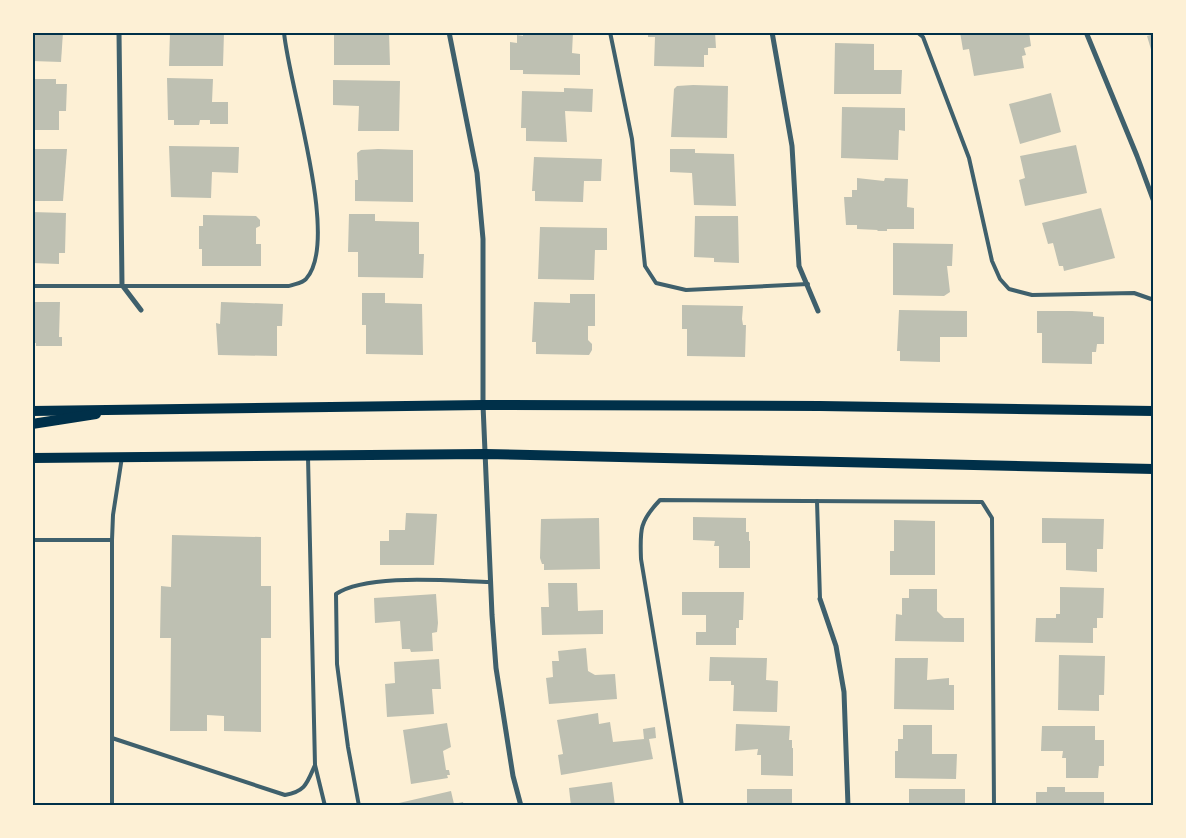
<svg xmlns="http://www.w3.org/2000/svg" width="1186" height="838" font-family="Montserrat,sans-serif">
<rect width="100%" height="100%" fill="#fdf0d5"/>
<g fill="#bec0b2">
<path d="M32 32H63L61 62 32 61Z"/>
<path d="M170 32H224L223 66H169Z"/>
<path d="M329 32H389L390 65H334V35H329Z"/>
<path d="M523 32H573L572 53 580 54V75L523 74V70H510V42L517 43V35L523 36Z"/>
<path d="M648 32H715L716 48H708V55H704V67L654 66 655 37H648Z"/>
<path d="M960 32H1029L1031 46 1024 48 1026 55 1022 56 1024 68 974 76 969 49 963 50Z"/>
<path d="M1154 34V56H1153L1147 36Z"/>
<path d="M835 43 874 44V70H902L901 94H834Z"/>
<path d="M167 78 213 79 212 102H228V124H210V120H200L199 125H174V120H168Z"/>
<path d="M32 79H56V84H67L66 111H59V130H32Z"/>
<path d="M333 80 400 81 399 131H358L359 106 333 105Z"/>
<path d="M693 85 728 86 727 138 671 137 674 89 677 86Z"/>
<path d="M564 88 593 89 592 112 565 111 567 142 526 141V128H521L522 91 564 92Z"/>
<path d="M1051 93 1061 132 1020 144 1009 104Z"/>
<path d="M842 107 905 108V131L899 130 898 160 841 158Z"/>
<path d="M1076 145 1087 193 1025 206 1019 180 1025 178 1020 156Z"/>
<path d="M169 146 239 147 238 173 212 172 211 198 171 197Z"/>
<path d="M32 149H67L63 201H32Z"/>
<path d="M378 149 413 150V202L355 201V180H358L357 153 361 150Z"/>
<path d="M670 149H695V153L734 154 736 206 694 205 692 173 670 172Z"/>
<path d="M534 157 602 159 601 181H584L583 202 535 201V191H532Z"/>
<path d="M857 178 884 181 885 178 908 179 907 207 914 208V229H887V231H877L878 230 857 229V225H846L844 197H852V190H857Z"/>
<path d="M1101 208 1115 258 1064 271 1063 266H1059L1053 243 1048 244 1042 223Z"/>
<path d="M32 212 66 213 65 253H59V264L32 263Z"/>
<path d="M349 214H375V221L419 222V254H424L423 278 358 277V252H348Z"/>
<path d="M203 215 256 216 260 220V226L256 228V244H261V266H202V249H199V226H203Z"/>
<path d="M695 216H738L739 263 714 262V258L694 257Z"/>
<path d="M540 227 607 228V250H595L594 280 538 279Z"/>
<path d="M893 243 953 244 952 266H947L950 292 944 296 893 295Z"/>
<path d="M362 293H385V303L422 304 423 355 366 354V325H362Z"/>
<path d="M570 294H595V326H588V340L592 344V350L589 355 536 354V342H532L534 302 570 303Z"/>
<path d="M32 302H60L59 337H62V346H36V343H32Z"/>
<path d="M221 302 283 304 282 326H277V356L218 355 216 323 220 324Z"/>
<path d="M682 305 743 306 742 319 743 325H746L745 357 687 356V329H682Z"/>
<path d="M899 310 967 311V337H940V362L900 361V351H897Z"/>
<path d="M1037 311H1072L1093 312V316L1104 317V344H1097L1096 352H1092V364L1042 363V333H1037Z"/>
<path d="M406 513 437 514 434 565H380V541H389V530H405Z"/>
<path d="M693 517 746 518V532H749V541H750V568H719V546H714L715 541 693 540Z"/>
<path d="M599 518 600 569 544 570V564H542L540 558 541 519Z"/>
<path d="M1042 518 1104 519 1103 549H1097V572L1066 570V543H1042Z"/>
<path d="M894 520 935 521V575H890V551H894Z"/>
<path d="M172 535 261 537V586H271V638H261V732L224 731V716L207 715V731H170L171 638H160L161 586 171 587Z"/>
<path d="M548 583H577L578 611 603 610V634L542 635 541 607H549Z"/>
<path d="M1060 587 1104 588 1103 618H1097V628H1093V643L1035 642 1036 618H1056V614H1060Z"/>
<path d="M909 589H937V611L944 618H964V642L895 641 896 614 902 615V598H909Z"/>
<path d="M682 592H744L743 620H739V628H736V645H696V632H706V615H682Z"/>
<path d="M436 594 438 623 437 632 432 633 433 651 411 652 410 649H402L400 621 375 623 374 598Z"/>
<path d="M586 648 588 671 595 675 615 674 617 699 549 704 546 678 553 677 552 661H559L558 651Z"/>
<path d="M1059 655 1105 656 1104 695H1099V711L1058 710Z"/>
<path d="M710 657 767 658 766 680 778 681 777 712 733 711 734 685H731V681H709Z"/>
<path d="M895 658H928L927 680 949 678V685H954V710L894 709Z"/>
<path d="M439 659 441 689H432L434 714 387 717 385 684 395 683 394 662Z"/>
<path d="M598 713 599 724 610 722 613 742 644 739 643 729 655 727 656 738 649 739 653 759 561 775 558 755 563 754 557 720Z"/>
<path d="M447 723 451 747 443 751 446 770H449L450 775H447L448 778 411 784 403 730Z"/>
<path d="M736 724 790 726 789 740H792V748H793V776L761 775V755H757L758 749 735 751Z"/>
<path d="M903 725H932V754H957L956 779 895 778V751H898V739H903Z"/>
<path d="M1042 726H1095V740H1104V766H1099L1098 778H1066V758H1062L1063 751H1041Z"/>
<path d="M612 782 615 806H571L569 788Z"/>
<path d="M1047 787H1065V792H1104V806H1036V792H1047Z"/>
<rect x="747" y="789" width="45" height="17"/>
<rect x="909" y="789" width="56" height="17"/>
<path d="M451 791 454 804 463 802 464 806H399V803Z"/>
</g>
<g fill="none" stroke-linecap="round" stroke-linejoin="round">
<g stroke="#3f606c" stroke-width="4">
<path d="M610 32 632 139 645 266 656 283 686 290 808 284"/>
<path d="M917 32 923 37 969 158 992 261 1000 279 1009 289 1032 295 1134 293 1154 300"/>
<path d="M32 286H289C294 284 303 283 306 279 341 241 288 84 284 32"/>
<path d="M308 457 315 765 325 806"/>
<path d="M817 501 820 599"/>
<path d="M32 540H112"/>
<path d="M112 738 285 795C306 791 307 783 315 765"/>
<path d="M112 806V540L113 515 122 457"/>
<path d="M359 806 348 747 337 664 336 594C367 573 451 581 490 582"/>
<path d="M682 806 641 559C640 530 639 522 660 500L982 502 992 518 994 806"/>
</g>
<g stroke="#3f606c" stroke-width="5">
<path d="M119 32 122 285 141 310"/>
<path d="M449 32 477 173 483 239V405L492 615 496 668 513 776 521 806"/>
<path d="M772 32 792 146 799 266 818 311"/>
<path d="M1086 32 1137 156 1154 202"/>
<path d="M820 599 836 646 844 692 848 806"/>
</g>
<g stroke="#003049" stroke-width="10">
<path d="M32 411 483 405 820 406 1154 411"/>
<path d="M32 424 96 414"/>
<path d="M32 458 485 454 1154 469"/>
</g>
</g>
<rect width="1186" height="838" fill="none" stroke="#fdf0d5" stroke-width="68"/>
<rect x="34" y="34" width="1118" height="770" fill="none" stroke="#003049" stroke-width="2"/>
</svg>
